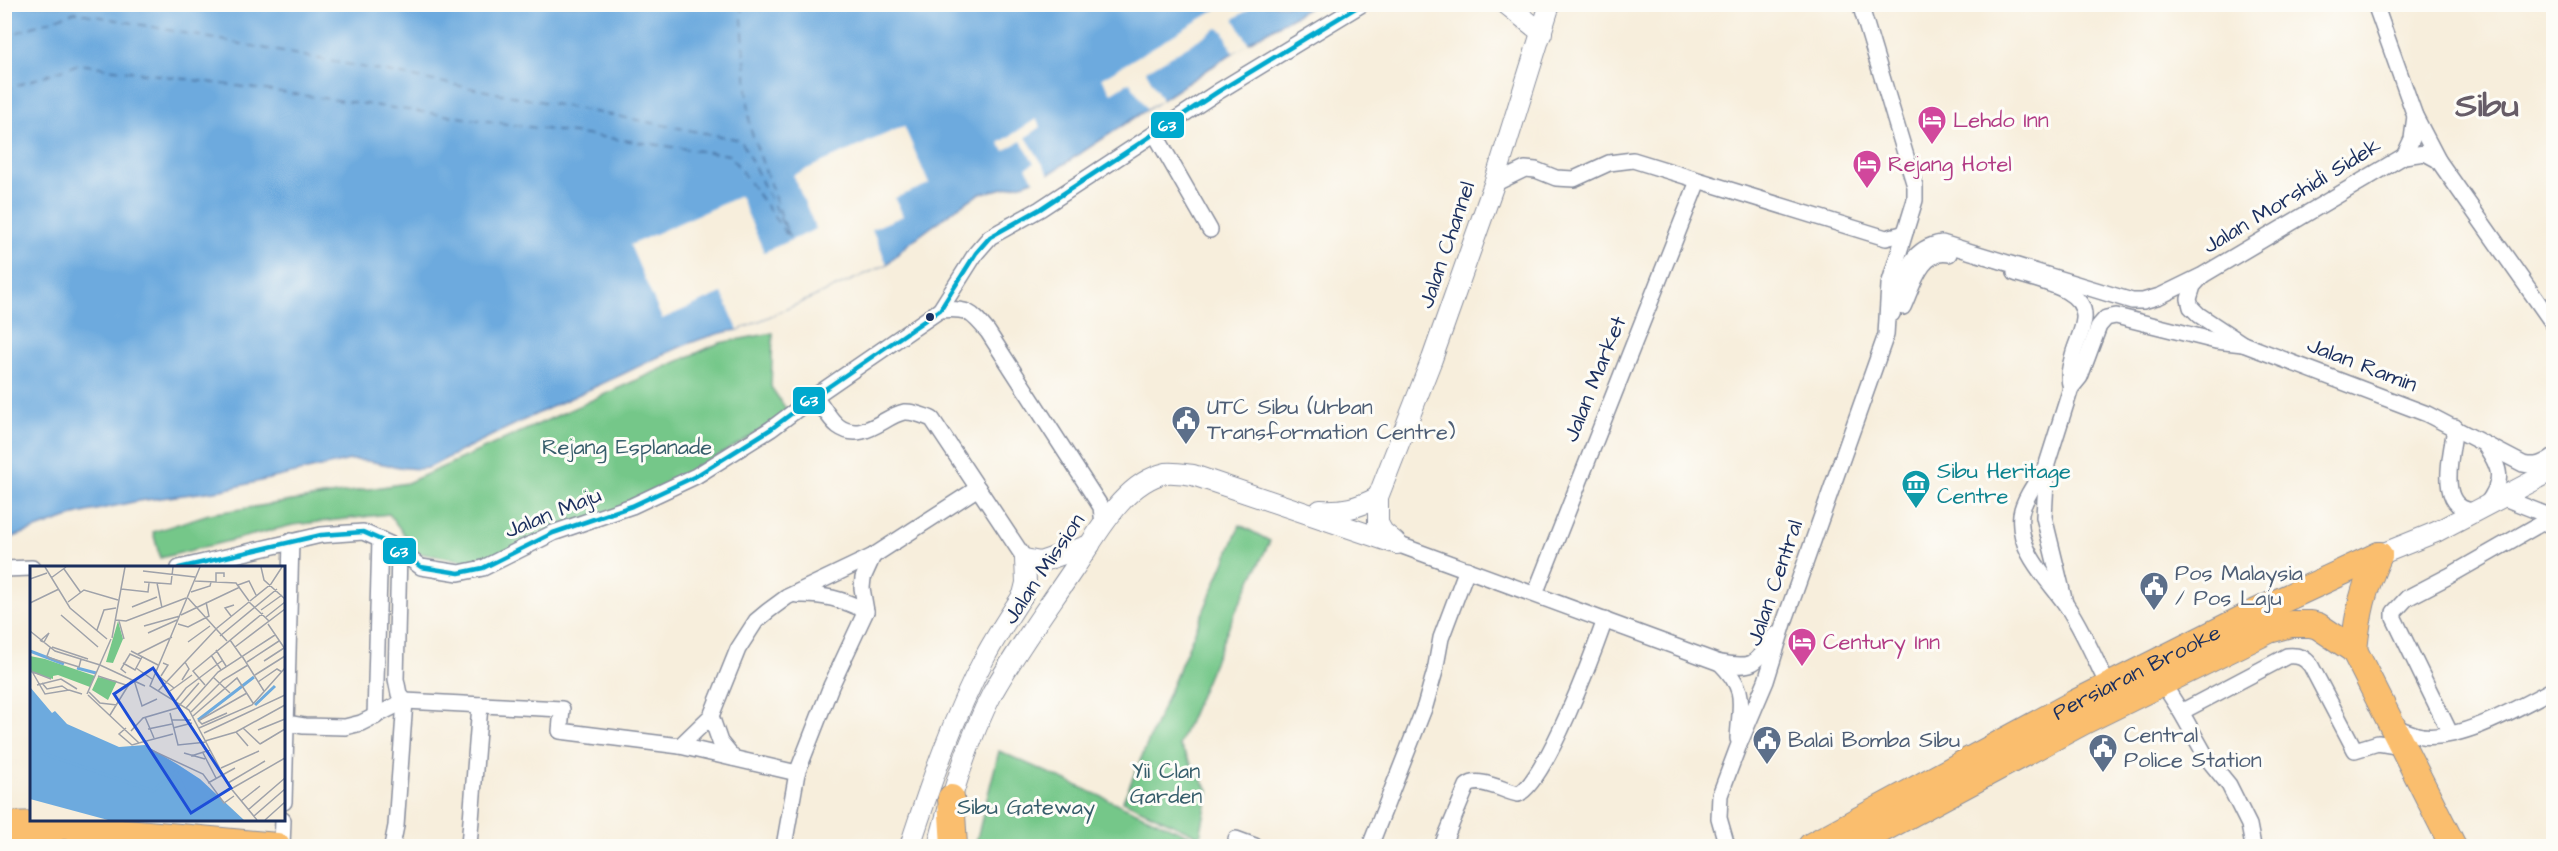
<svg xmlns="http://www.w3.org/2000/svg" width="2558" height="851" font-family="'Architects Daughter',sans-serif">
<rect width="100%" height="100%" fill="#fdfcf7"/>
<filter id="ink" filterUnits="userSpaceOnUse"><feTurbulence type="fractalNoise" baseFrequency=".0167" numOctaves="2"/><feDisplacementMap in="SourceGraphic" scale="12" xChannelSelector="R" yChannelSelector="G"/><feConvolveMatrix kernelMatrix="1 2 1 2 8 2 1 2 1" color-interpolation-filters="sRGB"/></filter>
<filter id="wash" filterUnits="userSpaceOnUse"><feTurbulence type="fractalNoise" baseFrequency=".008" numOctaves="4" result="noise"/><feDisplacementMap in="SourceGraphic" scale="24" xChannelSelector="R" yChannelSelector="G"/><feGaussianBlur stdDeviation="1.35" result="paint"/><feColorMatrix in="noise" values="0 0 0 0 0 0 0 0 0 0 0 0 0 0 0 0 0 1.4 0 .05"/><feComposite in="paint" operator="in"/></filter>
<g filter="url(#wash)">
<rect width="100%" height="100%" fill="#f7eedc"/>
<g fill="#75c789" stroke="#487b74" stroke-width="1.5">
<path d="M773 333 771 387 789 413 652 496 485 564 418 553 389 514 293 525 160 558 153 532 209 514 407 483 719 343Z"/>
<path d="M1240 525 1270 541 1232 619 1179 745 1209 791 1200 837 1123 801Z"/>
<path d="M999 751 1204 842 1206 846H975Z"/>
</g>
<path fill="#6daade" stroke="#446c9e" stroke-width="1.5" d="M5 5H1314L1257 37 1049 174 1025 183 979 194 958 207 907 245 887 264 738 330C698 335 659 357 623 374 557 404 492 434 428 468 402 472 377 459 350 460L222 490 138 501 78 514 5 540Z"/>
<g fill="#f7eedc">
<path d="M1225 4 1255 5 1234 19 1249 44 1233 53 1224 32 1218 28 1146 71 1162 100 1147 109 1130 82 1111 93 1102 78Z"/>
<path d="M1036 119 1041 127 1026 137 1050 176 1036 183 1026 168 1034 163 1021 141 1004 151 999 143Z"/>
<path d="M904 126 929 184 895 198 903 216 872 229 887 264 738 330 722 293 662 319 630 245 740 196 764 252 816 229 793 175Z"/>
</g>
<g fill="none" stroke-linecap="round" stroke-linejoin="round">
<g stroke="#385a8b" stroke-width="1.5" stroke-dasharray="8 6" stroke-linecap="butt">
<path d="M741 4 750 128 788 234"/>
<path d="M4 37 75 12 741 140 791 240"/>
<path d="M4 90 79 64 730 155 787 235"/>
</g>
</g>
</g>
<g filter="url(#ink)">
<g fill="none" stroke-linecap="round" stroke-linejoin="round">
<g stroke="#898e9d" stroke-width="18">
<g id="minor">
<path d="M2375 4 2415 116 2438 160 2554 325"/>
<path d="M1155 134 1210 230"/>
<path d="M2404 156 2412 139 2415 116"/>
<path d="M1494 184 1525 169 1536 170 1556 178 1574 179 1609 163 1633 160 1886 238 1902 234 1906 230"/>
<path d="M2015 273C2037 281 2087 288 2084 319 2083 331 2076 343 2073 355 2070 367 2067 376 2071 388"/>
<path d="M2202 276 2193 286 2189 299 2191 307 2199 315 2243 344 2427 414 2523 464C2536 467 2543 464 2554 456"/>
<path d="M1903 307C1912 288 1921 248 1949 254"/>
<path d="M940 310C967 308 971 311 988 332L1101 507 1103 524"/>
<path d="M1892 314C1904 284 1904 249 1942 243L2132 301H2143L2160 296 2203 275 2404 156 2425 153 2438 160"/>
<path d="M815 396C822 405 829 419 838 426 862 444 884 416 904 412 914 411 923 416 932 419L1025 559"/>
<path d="M2455 427C2452 454 2434 512 2478 511"/>
<path d="M2484 444C2501 468 2505 480 2486 505"/>
<path d="M2044 470C2036 482 2023 500 2021 514 2017 550 2045 576 2064 602 2083 628 2096 663 2111 691"/>
<path d="M2504 498 2552 517"/>
<path d="M1397 544 1720 663C1756 669 1755 664 1775 635"/>
<path d="M179 568 321 535 363 532 390 544 421 567 459 573 483 568 553 533 632 506 696 476 771 429 815 396 940 310 976 253 990 237 1040 209 1219 91 1362 4"/>
<path d="M4 569 32 568"/>
<path d="M1535 594 1698 181"/>
<path d="M797 595C823 594 842 599 866 611"/>
<path d="M2065 603 2044 517 2047 464 2071 388 2080 377 2099 326 2106 318 2116 316 2216 341 2243 344"/>
<path d="M1720 663C1748 691 1740 702 1738 739"/>
<path d="M2162 682 2181 712 2207 758 2229 785 2249 825 2253 846"/>
<path d="M2181 712 2287 656C2298 655 2305 657 2311 666L2355 750 2378 743 2402 747"/>
<path d="M711 716 720 742 733 758"/>
<path d="M375 717 380 539"/>
<path d="M286 723 304 726 345 727 361 723 405 701 562 709 560 731 680 746 797 773"/>
<path d="M2391 725C2401 729 2411 734 2422 736 2462 741 2519 707 2554 689"/>
<path d="M2450 733 2394 618V612L2407 598 2449 576 2554 516"/>
<path d="M680 746 711 716 738 649 756 621 768 611 787 597 873 556 978 488"/>
<path d="M284 802 291 541"/>
<path d="M1236 839 1255 846"/>
<path d="M282 846 283 820"/>
<path d="M392 846 396 826 405 701 399 694 396 679 399 552"/>
<path d="M469 846 480 705"/>
<path d="M784 846 797 773 831 686 866 611 862 588 863 578 873 556"/>
<path d="M1370 846 1425 706 1435 671 1441 638 1467 569"/>
<path d="M1442 846 1467 786C1479 776 1503 791 1518 794 1545 784 1594 651 1605 620"/>
<path d="M1727 846 1719 818 1720 795 1738 747 1766 681 1785 620 1886 335 1889 285 1915 200V186L1860 4"/>
</g>
</g>
<g stroke="#898e9d" stroke-width="22">
<g id="tertiary">
<path d="M1506 4 1542 33"/>
<path d="M1320 510C1343 511 1358 508 1378 497"/>
<path d="M1395 542 1383 532 1378 523V497L1432 359 1494 184 1550 4"/>
<path d="M2379 555 2436 532 2554 470"/>
<path d="M910 846C931 782 953 718 985 657 996 636 1010 615 1023 595L1026 583 1025 559 1040 562 1090 545"/>
<path d="M938 846C951 796 969 738 993 692 1017 649 1046 610 1073 570 1096 537 1123 482 1166 473 1174 472 1185 474 1193 475L1397 544"/>
</g>
</g>
<g stroke="#898e9d" stroke-width="28">
<g id="primary">
<path d="M2354 650C2358 611 2363 590 2379 555"/>
<path d="M951 798 954 846"/>
<path d="M4 825 41 824 277 846"/>
<path d="M4 846H51"/>
<path id="s1" d="M1811 846 2075 703 2252 614 2379 555"/>
<path d="M1851 846 2084 721 2269 630 2291 624H2311L2318 626 2354 650 2453 846"/>
</g>
</g>
<use href="#minor" stroke="#fff" stroke-width="15"/>
<use href="#tertiary" stroke="#fff" stroke-width="20"/>
<use href="#primary" stroke="#fabe6e" stroke-width="26"/>
<g stroke="#fdfcf7" stroke-width="9">
<path id="bus-1" d="M179 568 321 535 363 532 390 544 421 567 459 573 483 568 553 533 632 506 696 476 771 429 815 396 940 310 976 253 990 237 1040 209 1219 91 1362 4"/>
</g>
<use href="#bus-1" stroke="#00a9ce" stroke-width="4.5"/>
</g>
</g>
<defs>
<g id="hotel-pin" transform="scale(1.5)"><path d="M0 17L-7.5 6A9.5 9.5 0 1 1 7.5 6Z" fill="#d1479c" stroke="#fdfcf7"/><path d="M-6-4.5h1.5V1H6V5H4.5V3h-9V5H-6ZM-4 0a1.8 1.8 0 1 1 3.6 0ZM.5 0V-2.5h3Q6-2.5 6 0Z" fill="#fff"/></g>
<g id="civic-pin" transform="scale(1.5)"><path d="M0 17L-7.5 6A9.5 9.5 0 1 1 7.5 6Z" fill="#5c6f8a" stroke="#fdfcf7"/><path d="M-.6-6.5H3V-4.5H.6V-3L4-1V1h2V6H-6V1h2V-1L-.6-3ZM-1.2 2.5V6h2.4V2.5Z" fill="#fff"/></g>
<g id="museum-pin" transform="scale(1.5)"><path d="M0 17L-7.5 6A9.5 9.5 0 1 1 7.5 6Z" fill="#0f9aa8" stroke="#fdfcf7"/><path d="M0-6L6-3V-2H-6V-3ZM-5-1h2V3h-2ZM-1-1h2V3h-2ZM3-1h2V3H3ZM-6 4H6V6H-6Z" fill="#fff"/></g>
</defs>
<g fill-rule="evenodd">
<use href="#hotel-pin" x="1932" y="120"/>
<use href="#hotel-pin" x="1867" y="164"/>
<use href="#civic-pin" x="1186" y="420"/>
<use href="#museum-pin" x="1916" y="484"/>
<use href="#civic-pin" x="2154" y="586"/>
<use href="#hotel-pin" x="1802" y="642"/>
<use href="#civic-pin" x="1767" y="740"/>
<use href="#civic-pin" x="2103" y="748"/>
</g>
<circle fill="#1b2f5e" stroke="#fdfcf7" stroke-width="2" cx="930" cy="317" r="5"/>
<g text-anchor="middle" dominant-baseline="central" stroke-width="6" stroke-linejoin="round" paint-order="stroke">
<g font-size="22" fill="#b23c85" stroke="#fdfcf7" text-anchor="start">
<text x="1953" y="120">Lehdo Inn</text>
<text x="1888" y="164">Rejang Hotel</text>
<text x="1823" y="642">Century Inn</text>
</g>
<g font-size="22" fill="#1b2f5e" stroke="#fdfcf7">
<text transform="translate(2292 196) rotate(-31)">Jalan Morshidi Sidek</text>
<text transform="translate(1447 245) rotate(-71)">Jalan Channel</text>
<text transform="translate(2362 365) rotate(21)">Jalan Ramin</text>
<text transform="translate(1595 379) rotate(-68)">Jalan Market</text>
<text transform="translate(553 513) rotate(-22)">Jalan Maju</text>
<text transform="translate(1044 569) rotate(-56)">Jalan Mission</text>
<text transform="translate(1775 583) rotate(-71)">Jalan Central</text>
<text stroke="none"><textPath href="#s1" startOffset="369">Persiaran Brooke</textPath></text>
</g>
<g font-size="22" fill="#4e5e75" stroke="#fdfcf7" text-anchor="start">
<text x="1207" y="407">UTC Sibu (Urban<tspan x="1207" dy="25">Transformation Centre)</tspan></text>
<text x="2175" y="573">Pos Malaysia<tspan x="2175" dy="25">/ Pos Laju</tspan></text>
<text x="2124" y="735">Central<tspan x="2124" dy="25">Police Station</tspan></text>
<text x="1788" y="740">Balai Bomba Sibu</text>
</g>
<g font-size="22" fill="#365d6b" stroke="#fdfcf7">
<text x="627" y="447">Rejang Esplanade</text>
<text x="1166" y="771">Yii Clan<tspan x="1166" dy="25">Garden</tspan></text>
<text x="1026" y="807">Sibu Gateway</text>
</g>
<g font-size="22" fill="#0d838f" stroke="#fdfcf7" text-anchor="start">
<text x="1937" y="471">Sibu Heritage<tspan x="1937" dy="25">Centre</tspan></text>
</g>
<g font-size="34" font-weight="bold" fill="#675d68" stroke="#fdfcf7">
<text x="2487" y="106">Sibu</text>
</g>
</g>
<g transform="translate(30 566)">
<rect width="255" height="255" fill="#f7eedc"/>
<path d="M88 55 93 73 83 97 76 96ZM0 90 15 93 65 110 60 121 28 109 23 110V113L0 106ZM68 111 87 115 78 134 62 124Z" fill="#75c789"/>
<path d="M0 121 22 147 25 145 37 158 89 181 115 179 147 198 170 213 214 254H78L0 233Z" fill="#6daade"/>
<path fill="none" stroke="#6daade" stroke-width="3" d="M0 85 34 98M47 102 66 107M225 139 245 120M168 154 224 111M0 187 9 186 123 225 149 203M147 207 162 242 178 254M147 212 160 244 173 254"/>
<path fill="none" stroke="#9fa2aa" stroke-width="1.5" d="M15 1 40 42 77 73M170 1 120 120 159 144 199 220 227 254M231 1 234 14 255 33M34 3 51 27M113 5 165 11M21 12 36 1M0 13 17 7M165 15 206 17 219 35M114 16 141 18 143 1M186 16V7H194V11M127 17 132 42M208 19 219 15 226 29M91 23 118 26 119 17M161 26 180 20 181 16M158 32 197 75M220 35 241 18 252 1M38 36 54 24 88 34M219 36 239 55M0 37 29 23M102 41 127 31M231 44 252 29M31 49 68 81M151 49 210 21M201 50 195 42 204 39M236 51 255 36M86 54 96 55 156 32M89 55 94 73M148 58 158 61 179 50 176 36M238 58 255 83M114 60 150 50M67 64 74 44 86 42M0 65 25 85 70 99 115 120M118 67 147 54M190 70 247 23M82 72 95 1M200 74 212 91M10 75 19 67 14 76 11 75M158 76 180 60M22 81 58 93M205 81 255 43M20 82 17 90 20 92 49 101 51 93M186 84 196 100M101 85 128 99M108 88 142 71M181 89 191 104M212 90 234 125M234 95 254 82M217 96 249 75M93 97 105 104 112 91M0 102 15 128 39 124 52 128M106 102 122 113M3 106 21 113M96 107 91 103 100 88 111 93M126 108 144 122M225 109 255 90M68 110 99 120M131 110 138 99 133 97M183 111 200 127M104 114 112 140 127 133M152 114 159 103 155 96M228 116 247 103 252 106M12 117 17 123 32 120 38 124M7 119 31 113 47 123M175 119 163 105 233 47M128 125 187 62 219 36M140 125 162 109M59 126 70 137 87 139M57 128 81 73M58 129 109 177 143 168M145 136 156 122 193 94M156 142 188 106 245 69M161 146 193 114 218 99M140 147 148 179 177 176M80 149 101 115M163 150 207 112 223 137M115 151 124 172M142 154H161M168 155 217 127M169 155 172 158 197 147M96 162 89 168 102 179 109 177M143 162 162 157M169 162 222 139 255 102M213 162 230 178M118 163 142 158M228 164 255 153M101 165 113 152 147 142 169 117M206 166 218 180M174 167 255 129M116 175 119 183 173 208 194 237 204 230M175 175 206 166 255 139M230 178 255 163M154 187 175 193M173 187 186 212M161 190 180 184M191 202 229 185M178 217 205 202M198 217 235 195M201 223 255 192M211 235 230 220M218 244 255 212M224 250 255 223M235 254 255 236"/>
<path fill="#1d4ed8" fill-opacity="0.15" stroke="#1d4ed8" stroke-width="3" d="M123 102 201 222 161 247 84 128Z"/>
<rect width="255" height="255" fill="none" stroke="#1b2f5e" stroke-width="3"/>
</g>
<g stroke="#fdfcf7" stroke-width="2">
<rect x="1150" y="111" width="35" height="28" rx="6" fill="#00a9ce"/>
<rect x="792" y="386" width="34" height="29" rx="6" fill="#00a9ce"/>
<rect x="382" y="537" width="35" height="28" rx="6" fill="#00a9ce"/>
</g>
<g font-size="16" text-anchor="middle" font-weight="bold" fill="#fff">
<text x="1167" y="131">63</text>
<text x="809" y="406">63</text>
<text x="399" y="557">63</text>
</g>
<rect width="2558" height="851" fill="none" stroke="#fdfcf7" stroke-width="24"/>
</svg>
